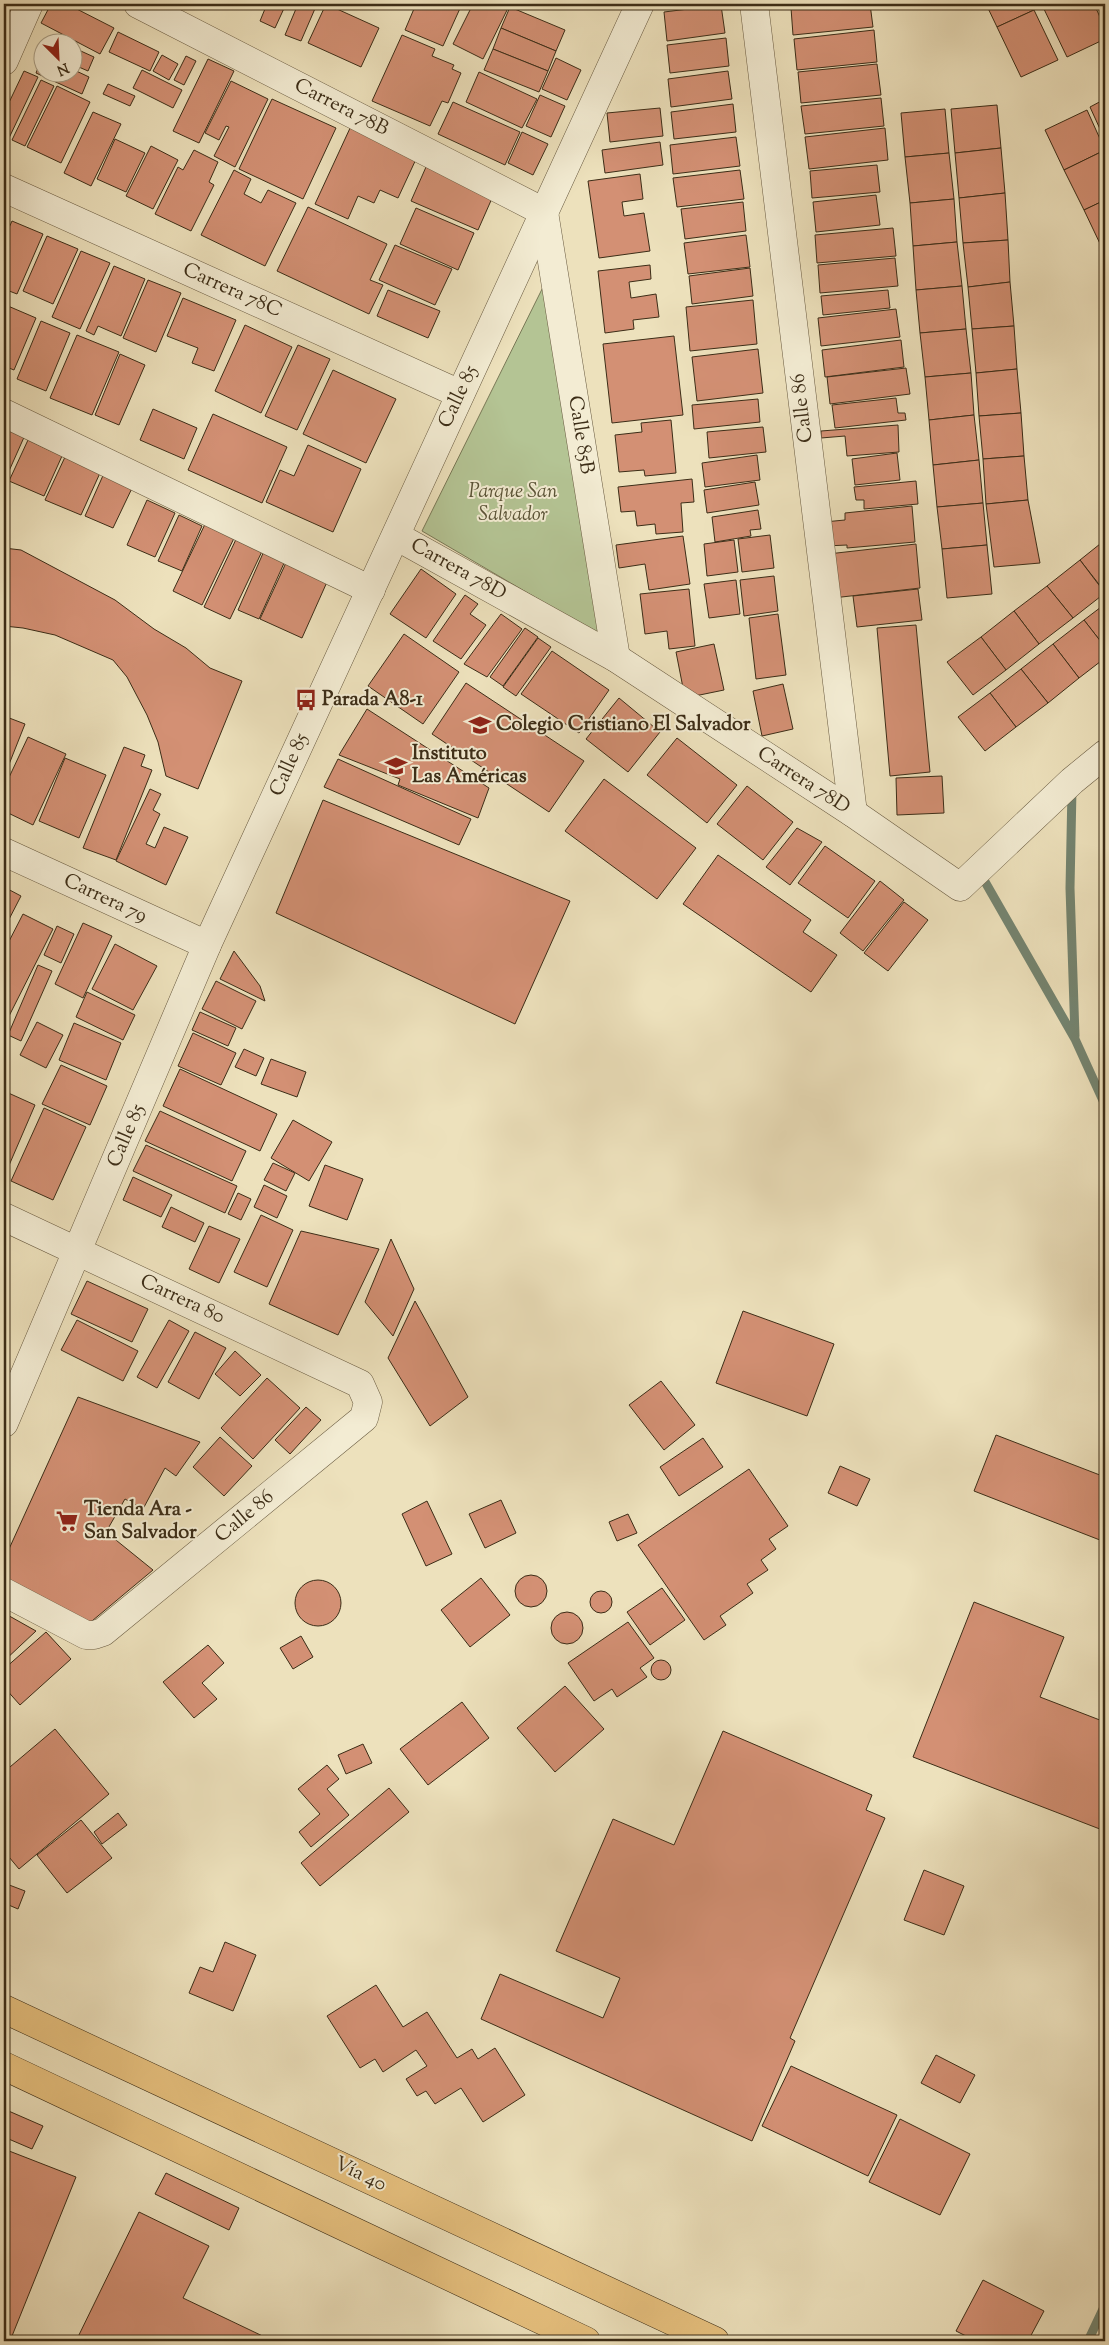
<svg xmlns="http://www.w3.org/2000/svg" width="1109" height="2345" font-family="'Sorts Mill Goudy',serif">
<rect width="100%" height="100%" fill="#ede1bc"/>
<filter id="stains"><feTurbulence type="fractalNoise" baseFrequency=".004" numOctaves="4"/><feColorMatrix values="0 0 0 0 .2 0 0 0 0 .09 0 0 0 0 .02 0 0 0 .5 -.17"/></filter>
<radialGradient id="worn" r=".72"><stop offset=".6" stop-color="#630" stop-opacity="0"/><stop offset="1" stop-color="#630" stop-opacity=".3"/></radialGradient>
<path fill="#b4c494" stroke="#787856" d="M551 271 601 636 422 531Z"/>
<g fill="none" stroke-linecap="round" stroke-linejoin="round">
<g stroke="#748470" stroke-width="9">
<path d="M1072 789 1070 888 1075 1036"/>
<path d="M980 873 1075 1039 1105 1105"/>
<path d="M1088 2341 1105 2305"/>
</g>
</g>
<g fill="#d39074" stroke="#3c2d17">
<path d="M51 4H67L114 28 100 54 41 23Z"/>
<path d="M228 4H240L238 8Z"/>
<path d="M267 4H286L275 28 260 21Z"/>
<path d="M298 4H317L301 41 285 35Z"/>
<path d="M326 4 379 28 361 67 308 43Z"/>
<path d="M416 4H462L443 46 405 30Z"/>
<path d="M473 4H510L483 59 453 44Z"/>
<path d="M686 4H714L686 7Z"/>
<path d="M824 4H870L873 27 793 35 791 8Z"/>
<path d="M986 4H1031L1034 10 997 27Z"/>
<path d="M1050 4H1094L1105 28V39L1067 57 1043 7Z"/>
<path d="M721 5 725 33 667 41 664 12Z"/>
<path d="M510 7 565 30 556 51 501 28Z"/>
<path d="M1034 10 1058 60 1021 77 997 27Z"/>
<path d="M501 28 556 51 548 71 493 49Z"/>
<path d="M874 30 877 62 797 70 794 39Z"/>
<path d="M118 32 159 52 150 71 109 52Z"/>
<path d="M402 35 435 49 432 56 454 65 452 69 461 73 448 103 442 101 430 126 372 101Z"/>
<path d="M726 38 729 66 670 73 667 45Z"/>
<path d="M72 47 94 57 88 71 72 64Z"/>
<path d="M493 49 548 71 539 92 484 70Z"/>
<path d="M162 55 178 64 169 80 153 71Z"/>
<path d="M186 56 196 61 184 85 174 80Z"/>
<path d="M42 58V72H72V69L89 77 82 94 36 73Z"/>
<path d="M556 58 581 70 567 100 542 89Z"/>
<path d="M208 59 234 71 199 143 173 131Z"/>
<path d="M877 64 881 95 801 103 798 72Z"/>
<path d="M142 70 182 90 173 108 133 88Z"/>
<path d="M24 71 38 77 9 138 4 136V113Z"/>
<path d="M728 71 732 99 671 107 668 79Z"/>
<path d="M479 72 537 99 522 128 466 102Z"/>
<path d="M41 80 54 86 25 146 12 140Z"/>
<path d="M231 81 268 99 235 167 214 156 229 127 226 126 219 140 205 133Z"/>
<path d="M108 84 135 96 130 106 103 94Z"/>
<path d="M57 86 90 102 61 163 27 147Z"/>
<path d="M540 95 565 106 551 137 526 126Z"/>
<path d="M881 98 884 126 805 134 801 106Z"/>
<path d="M272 99 336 128 303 199 239 169Z"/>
<path d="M1105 99V140L1090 107Z"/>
<path d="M453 102 520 132 505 165 438 134Z"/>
<path d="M733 104 736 132 674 139 671 112Z"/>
<path d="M997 105 1001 148 955 153 951 109Z"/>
<path d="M660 108 663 136 610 142 607 113Z"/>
<path d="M945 109 949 153 905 157 901 113Z"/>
<path d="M1087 110 1105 150 1064 170 1045 130Z"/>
<path d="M93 112 121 124 91 186 64 173Z"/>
<path d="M351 126 417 157 398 198 380 190 374 203 358 196 348 219 315 204Z"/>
<path d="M885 128 888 160 809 169 805 137Z"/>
<path d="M522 132 548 144 533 175 508 163Z"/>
<path d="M736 137 740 166 673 174 670 145Z"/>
<path d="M115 139 145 153 126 192 97 179Z"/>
<path d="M660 142 663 165 605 173 602 150Z"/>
<path d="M151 146 178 160 153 209 126 196Z"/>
<path d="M1001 148 1005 193 959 198 955 153Z"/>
<path d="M194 150 218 162 209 182 214 185 191 231 155 214 178 167 183 170Z"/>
<path d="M1105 150V200L1084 210 1064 170Z"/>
<path d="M949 153 954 199 910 203 905 157Z"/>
<path d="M877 165 880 192 812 198 810 171Z"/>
<path d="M426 167 493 196 478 230 411 201Z"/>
<path d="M234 170 251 179 244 194 261 203 268 190 296 203 265 266 201 235Z"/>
<path d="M740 170 744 199 677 207 673 178Z"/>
<path d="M640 174 643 199 622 202 624 216 644 213 650 251 599 258 588 181Z"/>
<path d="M1005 193 1008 240 963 243 959 198Z"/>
<path d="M876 195 880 225 816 232 813 202Z"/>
<path d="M954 199 957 242 913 246 910 203Z"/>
<path d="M1105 200V249L1103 250 1084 210Z"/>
<path d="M743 202 746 231 685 239 681 209Z"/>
<path d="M308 207 387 244 370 280 383 285 369 314 277 271Z"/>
<path d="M416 208 474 233 458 270 400 244Z"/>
<path d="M4 215 9 218 4 230Z"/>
<path d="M12 221 43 234 17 294 4 289V239Z"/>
<path d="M893 228 896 256 817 263 815 235Z"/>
<path d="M746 235 750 267 688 274 684 243Z"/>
<path d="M47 236 78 249 53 304 23 291Z"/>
<path d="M1008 240 1010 282 968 287 963 243Z"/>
<path d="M957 242 962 286 916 290 913 246Z"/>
<path d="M395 245 452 269 435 305 379 280Z"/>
<path d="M81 251 110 263 80 329 52 317Z"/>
<path d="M895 258 898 286 820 293 818 265Z"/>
<path d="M650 265 651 279 629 282 631 298 656 294 659 317 633 320 634 329 605 333 598 271Z"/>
<path d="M114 266 145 279 121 336 98 326 94 335 86 331Z"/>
<path d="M750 268 753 296 692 304 689 276Z"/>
<path d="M148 280 181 293 156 352 123 338Z"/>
<path d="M1010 282 1014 326 972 329 968 287Z"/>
<path d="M962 286 966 329 920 333 916 290Z"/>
<path d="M388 290 440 311 428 338 377 316Z"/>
<path d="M888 290 890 308 823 315 821 296Z"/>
<path d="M183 298 236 320 214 371 192 363 198 348 167 336Z"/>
<path d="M753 300 757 344 690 351 686 307Z"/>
<path d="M8 306 36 318 14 370 4 366V316Z"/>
<path d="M896 309 900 337 821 346 818 318Z"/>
<path d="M41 321 70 333 46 391 17 379Z"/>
<path d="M245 325 292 347 261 413 215 391Z"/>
<path d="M1014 326 1017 369 976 373 972 329Z"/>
<path d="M966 329 971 373 925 377 920 333Z"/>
<path d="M77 335 119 352 92 415 50 398Z"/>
<path d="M674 336 683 415 612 423 603 344Z"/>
<path d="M901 340 904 367 825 377 822 350Z"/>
<path d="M298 345 330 359 297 430 265 416Z"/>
<path d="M758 349 763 393 697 401 692 357Z"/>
<path d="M120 354 145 365 119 425 95 415Z"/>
<path d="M906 368 910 394 830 404 827 377Z"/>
<path d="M1017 369 1021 413 979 416 976 373Z"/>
<path d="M333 370 396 399 366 463 303 434Z"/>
<path d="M971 373 974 415 929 420 925 377Z"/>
<path d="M896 398 898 413H905L906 420 835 428 832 405Z"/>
<path d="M758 399 760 422 694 429 692 405Z"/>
<path d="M153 409 197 428 184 459 140 440Z"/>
<path d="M1021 413 1024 456 983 459 979 416Z"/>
<path d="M213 414 287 447 262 503 188 470Z"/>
<path d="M974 415 979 460 933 465 929 420Z"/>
<path d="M671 420 676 473 645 476 644 470 619 472 615 435 642 432 641 423Z"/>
<path d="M4 425 25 435 5 480 4 479Z"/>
<path d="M898 425 899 452 847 456 845 436 821 438V431Z"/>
<path d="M763 427 766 452 709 458 707 432Z"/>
<path d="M28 440 62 456 44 496 9 481Z"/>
<path d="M308 445 361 469 333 532 266 502 280 470 294 476Z"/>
<path d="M897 453 900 480 855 485 852 459Z"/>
<path d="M757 455 760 480 705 487 702 463Z"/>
<path d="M1024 456 1028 500 986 504 983 459Z"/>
<path d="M65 457 100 473 81 515 45 500Z"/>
<path d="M979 460 983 503 937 507 933 465Z"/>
<path d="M105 471 134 484 113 528 85 516Z"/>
<path d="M692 479 694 502 681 503 683 532 656 534 655 524 637 526 635 511 621 512 618 487Z"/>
<path d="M916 481 918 504 864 509V500H856L854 487Z"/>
<path d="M755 482 759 505 707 513 704 490Z"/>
<path d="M147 500 175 513 155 557 127 545Z"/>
<path d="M1028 500 1040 563 994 567 986 504Z"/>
<path d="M983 503 987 545 942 549 937 507Z"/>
<path d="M912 506 915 542 847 548V545L826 546 824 522 845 520V513Z"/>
<path d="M758 510 761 529 750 530 751 536 715 542 712 517Z"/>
<path d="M179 515 202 526 182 571 158 561Z"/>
<path d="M207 520 236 534 202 605 173 591Z"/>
<path d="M239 533 265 545 230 619 204 607Z"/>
<path d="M770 535 774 568 742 572 738 539Z"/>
<path d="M683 536 690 584 649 590 645 564 619 568 616 545Z"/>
<path d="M734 540 738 572 707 576 704 544Z"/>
<path d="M1105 540V592L1080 560Z"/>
<path d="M268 542 289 552 259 619 238 610Z"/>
<path d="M916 544 920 588 833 598 828 554Z"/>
<path d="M987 545 992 594 947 598 942 549Z"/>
<path d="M4 548 21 550 115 600 154 629 186 648 210 668 242 681 198 789 166 776 158 742 147 715 127 677 113 660 55 635 23 628 4 626Z"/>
<path d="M291 552 331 573 302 638 260 619Z"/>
<path d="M1080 560 1105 593 1073 618 1047 586Z"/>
<path d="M421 569 456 594 426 638 390 614Z"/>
<path d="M774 576 778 611 744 616 740 580Z"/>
<path d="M736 580 740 614 709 618 704 584Z"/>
<path d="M1047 586 1073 618 1039 644 1014 611Z"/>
<path d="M689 589 695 646 669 649 667 631 645 634 640 594Z"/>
<path d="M918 589 922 620 857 627 853 596Z"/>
<path d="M465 595 478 604 470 614 486 625 461 659 433 641Z"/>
<path d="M1105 604V647L1084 620Z"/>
<path d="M1014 611 1039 644 1006 670 981 637Z"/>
<path d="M501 614 522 629 487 677 464 664Z"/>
<path d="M778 614 786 675 756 679 749 618Z"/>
<path d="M1084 620 1105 647V658L1079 678 1053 644Z"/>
<path d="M916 625 930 772 890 776 877 628Z"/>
<path d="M525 628 538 637 503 686 490 677Z"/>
<path d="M404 634 459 672 423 724 368 686Z"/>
<path d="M981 637 1006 670 973 695 947 662Z"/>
<path d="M538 638 551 647 516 696 503 687Z"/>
<path d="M714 644 724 690 685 698 676 652Z"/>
<path d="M1053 644 1079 678 1048 703 1021 669Z"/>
<path d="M552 651 609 690 579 733 521 694Z"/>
<path d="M1021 669 1048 703 1016 727 990 693Z"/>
<path d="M466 683 584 761 549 812 432 734Z"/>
<path d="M783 684 793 729 762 736 753 691Z"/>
<path d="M990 693 1016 727 985 751 958 717Z"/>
<path d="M619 698 660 732 628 772 586 739Z"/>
<path d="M367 709 489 788 478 818 398 785 400 779 339 755Z"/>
<path d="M4 716 25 724 4 777Z"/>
<path d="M28 737 66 754 33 825 4 811V788Z"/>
<path d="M677 738 737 785 707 823 647 775Z"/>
<path d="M124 747 145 755 141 766 152 770 116 860 83 848Z"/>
<path d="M65 758 106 775 79 838 39 821Z"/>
<path d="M338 759 471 819 459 845 324 787Z"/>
<path d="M942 776 944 813 897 815 896 778Z"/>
<path d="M604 779 696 848 657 899 565 831Z"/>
<path d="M747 786 793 822 763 860 717 824Z"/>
<path d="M150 789 161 794 153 810 160 814 146 844 155 848 164 827 188 837 166 885 116 861Z"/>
<path d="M323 800 570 901 515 1024 276 913Z"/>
<path d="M797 828 822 842 790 885 766 867Z"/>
<path d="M825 846 875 881 848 918 798 883Z"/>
<path d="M718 855 811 920 803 932 837 955 811 992 683 904Z"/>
<path d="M880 881 904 900 863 951 840 933Z"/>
<path d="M4 887 21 896 4 929Z"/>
<path d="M904 902 928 920 888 971 864 953Z"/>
<path d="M23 914 53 929 4 1026V951Z"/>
<path d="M83 923 112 936 83 998 55 984Z"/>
<path d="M57 926 74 934 61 963 44 955Z"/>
<path d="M115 944 157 966 133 1010 92 989Z"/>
<path d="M234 951 260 986 265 1001 220 979Z"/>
<path d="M38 965 52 971 21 1041 8 1035Z"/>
<path d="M216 981 256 1001 242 1029 202 1009Z"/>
<path d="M87 992 135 1015 123 1040 76 1017Z"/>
<path d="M200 1012 236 1028 228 1046 192 1030Z"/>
<path d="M37 1022 63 1035 46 1068 20 1055Z"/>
<path d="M74 1023 121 1043 106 1080 59 1060Z"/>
<path d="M193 1033 236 1053 221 1085 178 1066Z"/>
<path d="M244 1049 264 1058 256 1076 235 1067Z"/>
<path d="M271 1059 306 1072 297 1097 261 1084Z"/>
<path d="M61 1065 107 1086 90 1125 42 1104Z"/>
<path d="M180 1069 277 1114 260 1151 163 1106Z"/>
<path d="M4 1091 35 1105 4 1177Z"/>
<path d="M44 1108 86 1127 53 1200 11 1181Z"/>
<path d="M160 1111 246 1151 232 1181 145 1141Z"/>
<path d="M293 1120 332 1142 309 1181 271 1158Z"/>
<path d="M146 1145 237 1186 225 1213 133 1171Z"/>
<path d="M273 1163 295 1173 286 1191 264 1180Z"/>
<path d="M325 1165 363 1179 347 1220 309 1206Z"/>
<path d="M133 1177 172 1195 161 1217 123 1200Z"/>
<path d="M264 1185 287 1196 277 1218 254 1207Z"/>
<path d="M238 1193 251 1199 241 1220 228 1214Z"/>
<path d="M171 1207 204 1223 195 1242 162 1227Z"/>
<path d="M261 1215 293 1230 267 1287 234 1272Z"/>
<path d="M209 1226 240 1239 219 1283 189 1269Z"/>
<path d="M301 1231 379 1249 338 1335 269 1304Z"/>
<path d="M391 1239 414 1289 393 1336 365 1302Z"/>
<path d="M87 1281 148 1309 132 1342 71 1314Z"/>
<path d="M415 1301 468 1397 430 1426 388 1358Z"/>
<path d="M743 1311 834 1344 807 1416 716 1383Z"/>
<path d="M77 1320 138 1351 123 1381 61 1350Z"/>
<path d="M169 1320 189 1331 157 1388 137 1377Z"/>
<path d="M195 1332 226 1348 199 1399 168 1382Z"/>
<path d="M235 1351 261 1375 240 1396 215 1374Z"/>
<path d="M267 1378 300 1408 253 1459 221 1428Z"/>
<path d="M661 1381 695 1425 664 1450 629 1405Z"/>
<path d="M78 1397 200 1442 176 1476 165 1468 143 1509 125 1499 106 1532 153 1570 86 1626 4 1580V1560Z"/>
<path d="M306 1407 321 1420 290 1454 275 1440Z"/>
<path d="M996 1435 1105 1477V1542L974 1491Z"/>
<path d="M220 1437 252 1466 224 1496 193 1467Z"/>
<path d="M703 1438 723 1467 679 1496 660 1467Z"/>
<path d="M840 1466 870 1479 857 1506 828 1493Z"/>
<path d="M749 1469 788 1526 769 1539 776 1549 761 1560 768 1570 747 1584 753 1593 720 1616 726 1625 704 1640 638 1545Z"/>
<path d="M501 1500 516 1533 485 1548 469 1514Z"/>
<path d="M427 1501 452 1554 426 1566 402 1514Z"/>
<path d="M628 1514 637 1533 617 1541 609 1522Z"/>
<circle cx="531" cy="1591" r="16"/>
<path d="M481 1578 510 1615 470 1647 441 1610Z"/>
<circle cx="318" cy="1603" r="23"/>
<path d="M662 1588 685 1620 650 1645 627 1612Z"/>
<circle cx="601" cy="1602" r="11"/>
<path d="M974 1602 1064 1637 1040 1697 1105 1722V1831L913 1757Z"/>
<circle cx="567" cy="1628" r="16"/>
<path d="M4 1613 36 1631 4 1661Z"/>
<path d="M628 1622 654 1658 640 1668 647 1677 617 1697 612 1689 594 1701 568 1663Z"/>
<path d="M46 1632 71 1659 20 1705 4 1687V1669Z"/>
<path d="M301 1636 313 1657 293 1669 280 1648Z"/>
<path d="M208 1645 224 1663 202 1683 217 1699 194 1718 163 1682Z"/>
<circle cx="661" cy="1670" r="10"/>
<path d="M565 1686 604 1729 555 1772 517 1728Z"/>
<path d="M462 1702 489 1738 428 1785 400 1749Z"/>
<path d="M55 1729 109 1794 19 1869 4 1851V1772Z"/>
<path d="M723 1731 872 1795 866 1810 885 1818 790 2038 795 2041 752 2141 481 2019 500 1974 603 2018 620 1978 556 1951 613 1819 674 1845Z"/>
<path d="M363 1744 372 1763 346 1774 338 1755Z"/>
<path d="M327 1765 339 1779 327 1789 349 1815 311 1847 299 1832 320 1814 298 1789Z"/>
<path d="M389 1788 409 1812 320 1886 301 1863Z"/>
<path d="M118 1813 127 1825 102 1844 94 1832Z"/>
<path d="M81 1820 112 1858 67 1893 37 1855Z"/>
<path d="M924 1870 964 1886 944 1935 904 1920Z"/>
<path d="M4 1883 25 1891 18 1909 4 1903Z"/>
<path d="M225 1942 256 1955 233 2011 189 1993 200 1967 213 1972Z"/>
<path d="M376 1985 403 2027 427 2012 457 2058 472 2049 478 2059 495 2048 525 2095 483 2122 461 2088 435 2104 426 2091 417 2096 406 2079 427 2066 416 2050 383 2072 375 2059 360 2068 327 2016Z"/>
<path d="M936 2055 975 2075 960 2103 921 2083Z"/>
<path d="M791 2066 897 2115 868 2176 762 2126Z"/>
<path d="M4 2109 43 2126 32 2149 4 2137Z"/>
<path d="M900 2119 970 2154 940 2215 869 2182Z"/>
<path d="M4 2149 76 2177 10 2341H4Z"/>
<path d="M166 2173 239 2208 229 2230 155 2194Z"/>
<path d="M139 2212 209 2246 183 2298 273 2341H76Z"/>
<path d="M983 2280 1044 2311 1028 2341H976L956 2331Z"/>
</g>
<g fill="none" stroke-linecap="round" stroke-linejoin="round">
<g stroke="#685a40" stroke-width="29">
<g id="minor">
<path d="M138 4 544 212 616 658"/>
<path d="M754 4 853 813"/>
<path d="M4 61 29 4"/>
<path d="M4 188 460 394"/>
<path d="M4 413 371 590"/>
<path d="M396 536 616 658 853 813 960 887 1072 781 1105 754"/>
<path d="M4 852 207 945"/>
<path d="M4 1217 360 1384 368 1402 364 1418 103 1632 94 1635H86L4 1592"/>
<path d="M4 1423 207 945 640 4"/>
</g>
</g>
<g stroke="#3c2d17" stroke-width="29">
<g id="highway">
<path d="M4 2009 715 2341"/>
<path d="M4 2066 586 2341"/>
</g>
</g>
<use href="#minor" stroke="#f3ecd3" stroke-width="28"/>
<use href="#highway" stroke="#e6c07e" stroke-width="28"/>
</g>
<defs>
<g id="bus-bare" transform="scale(1.725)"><path d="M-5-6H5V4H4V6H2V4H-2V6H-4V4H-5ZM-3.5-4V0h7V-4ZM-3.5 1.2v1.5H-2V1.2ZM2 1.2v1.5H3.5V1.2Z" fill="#8f2418" stroke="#f3ecd3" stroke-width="2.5" paint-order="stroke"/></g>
<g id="school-bare" transform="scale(1.725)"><path d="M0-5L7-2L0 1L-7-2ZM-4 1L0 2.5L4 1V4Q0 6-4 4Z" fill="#8f2418" stroke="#f3ecd3" stroke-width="2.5" paint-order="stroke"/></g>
<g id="supermarket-bare" transform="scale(1.725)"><path d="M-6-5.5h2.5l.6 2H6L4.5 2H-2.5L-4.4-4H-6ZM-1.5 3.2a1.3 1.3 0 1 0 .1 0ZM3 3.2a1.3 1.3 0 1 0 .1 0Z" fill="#8f2418" stroke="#f3ecd3" stroke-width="2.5" paint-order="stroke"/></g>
</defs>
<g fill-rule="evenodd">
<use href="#bus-bare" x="306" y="700"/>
<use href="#school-bare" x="480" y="725"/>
<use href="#school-bare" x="396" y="766"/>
<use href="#supermarket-bare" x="67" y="1521"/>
</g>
<g text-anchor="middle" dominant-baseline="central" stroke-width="4" stroke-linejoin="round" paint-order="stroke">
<g font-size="20" fill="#3c2d17" stroke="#f3ecd3">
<text transform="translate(341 108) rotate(27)">Carrera 78B</text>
<text transform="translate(232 291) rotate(24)">Carrera 78C</text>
<text transform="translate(459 397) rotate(-65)">Calle 85</text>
<text transform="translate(803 408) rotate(-97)">Calle 86</text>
<text transform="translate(580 435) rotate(81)">Calle 85B</text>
<text transform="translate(458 570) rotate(29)">Carrera 78D</text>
<text transform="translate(290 765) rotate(-66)">Calle 85</text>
<text transform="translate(803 781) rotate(33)">Carrera 78D</text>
<text transform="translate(105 899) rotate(25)">Carrera 79</text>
<text transform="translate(127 1136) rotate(-67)">Calle 85</text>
<text transform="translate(182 1300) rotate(25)">Carrera 80</text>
<text transform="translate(245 1517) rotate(-40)">Calle 86</text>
<text transform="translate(360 2175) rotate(25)">Vía 40</text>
</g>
<g font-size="20" font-style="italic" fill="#5a5336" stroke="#f3ecd3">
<text x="513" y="492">Parque San<tspan x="513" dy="23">Salvador</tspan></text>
</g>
<g font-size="20" font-weight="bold" fill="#3c2d17" stroke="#f3ecd3" text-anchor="start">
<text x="322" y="700">Parada A8-1</text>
<text x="496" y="725">Colegio Cristiano El Salvador</text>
<text x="412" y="754">Instituto<tspan x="412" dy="23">Las Américas</tspan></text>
<text x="84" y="1510">Tienda Ara -<tspan x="84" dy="23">San Salvador</tspan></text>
</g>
</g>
<rect width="1109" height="2345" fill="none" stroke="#ede1bc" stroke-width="20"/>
<rect x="5" y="5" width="1099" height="2335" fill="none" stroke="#3c2d17" stroke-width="2.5"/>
<rect x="10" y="10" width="1089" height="2325" fill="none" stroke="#3c2d17"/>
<g transform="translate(58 58) rotate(156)"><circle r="24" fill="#f3ecd3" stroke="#aaa088"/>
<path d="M0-4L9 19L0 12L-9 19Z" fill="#8f2418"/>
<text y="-8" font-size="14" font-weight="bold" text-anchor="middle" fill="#3c2d17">N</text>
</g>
<rect width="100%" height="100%" filter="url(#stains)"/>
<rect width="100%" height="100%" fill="url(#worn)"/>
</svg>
